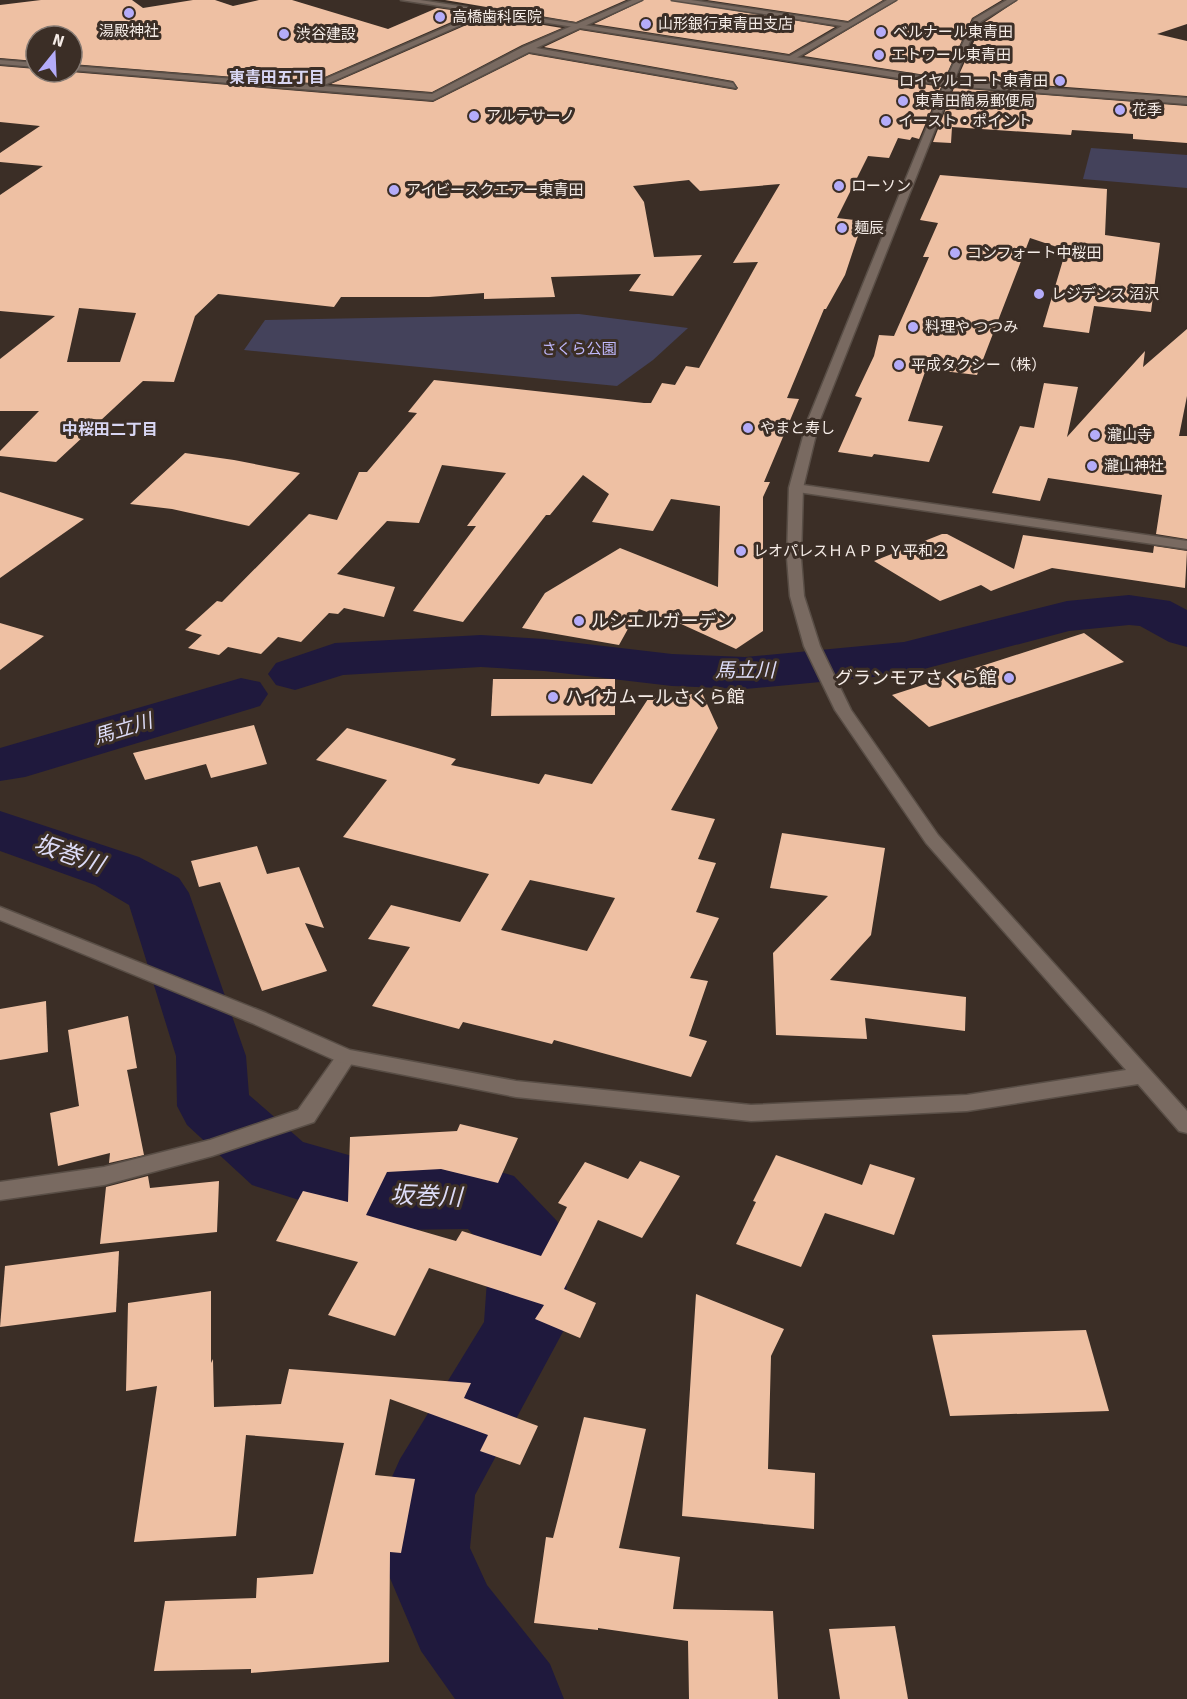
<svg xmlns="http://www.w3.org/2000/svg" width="1187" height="1699" font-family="Signika,'Noto Sans JP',sans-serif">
<rect width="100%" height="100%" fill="#3b2e26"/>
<g fill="#44425b">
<path d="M1091 148 1187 155V188L1083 179Z"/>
<path d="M579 314 688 328 653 360 617 386 244 350 265 320Z"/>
</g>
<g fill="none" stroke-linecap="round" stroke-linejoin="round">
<g fill="#1f193d" fill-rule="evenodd">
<path d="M1129 595 1170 601 1187 610V647L1169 642 1140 626 1129 625 1069 631 905 674 745 689 672 686 544 671 481 667 343 675 295 690 276 685 268 674 276 663 335 643 481 635 544 639 672 654 745 657 904 642 1067 601Z"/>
<path d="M241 678 260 682 268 694 260 706 25 777 0 781V748Z"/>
<path d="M0 811 139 857 179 878 189 893 246 1056 249 1095 303 1142 394 1168H487L514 1176 557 1221 568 1244 565 1328 475 1495 470 1548 487 1585 550 1664 564 1699H455L421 1651 378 1550 387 1488 400 1459 484 1322 489 1253 468 1229 394 1230 252 1185 187 1125 177 1106 176 1056 129 905 95 885 0 851Z"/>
</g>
</g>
<g fill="#eec0a3" fill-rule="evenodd">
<path d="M41 0H132L143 8 193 0H215L233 6 259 0H292L388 29 437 8 472 13 311 83 72 64V36H36V61L0 58V5Z"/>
<path d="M445 0H626L576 22Z"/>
<path d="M644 0H670L835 27 789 54 594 24Z"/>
<path d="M707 0H883L848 21Z"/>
<path d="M898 0H1002L972 18 945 78 804 56Z"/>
<path d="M1018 0H1187V24L1157 34 1187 41V96L957 79 982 24Z"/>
<path d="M487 16 562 28 522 45 432 92 331 84Z"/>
<path d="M580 30 941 87 919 139 912 137 910 140 898 138 889 158 868 156 837 218 863 221 845 275 826 309H824L787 398 799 399 764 482H770L763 497V631L736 649 668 618 669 620 639 609 619 645 522 628 545 593 620 548 718 587 720 506 671 499 653 531 592 522 609 494 583 475 550 515H546L463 622 413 611 476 526H467L506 473 442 465 419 523 387 521 337 574 395 587 384 617 344 608 338 614 329 613 301 642 278 637 261 654 228 647 219 655 188 648 202 635 185 630 217 601 222 602 309 514 337 520 359 472H367L417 413 408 412 434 380 644 403H651L662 383 675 385 686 366 699 368 758 262 733 263 780 184 700 191 689 180 633 186 644 202 654 257 702 255 673 296 629 291 641 274 551 277 555 297 484 299V293L429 297H341L334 307 218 294 195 316 174 382 143 381 56 462 0 456V451L39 411H0V359L55 316 0 311V195L43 166 0 162V153L40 126 0 122V66L36 69V72H71L433 102 529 54 736 90 738 88 733 81 544 47ZM79 308 136 313 120 362H67Z"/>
<path d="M954 88 1187 106V143L1133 139V134L1072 130 1071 135 952 127 951 143 933 142Z"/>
<path d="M940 175 1107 189 1105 235 1160 243 1151 312 1094 306 1089 333 1043 327 1066 250 1030 238 977 375 926 369 908 421 943 426 929 462 874 454 872 457 838 452 862 398 855 396 874 356 879 335 894 336 929 257H923L938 223 920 220Z"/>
<path d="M1187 329V396L1179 436H1187V539L1156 534 1162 495 1048 478 1040 501 992 493 1020 426 1034 428 1044 383 1078 387 1067 437 1145 351 1143 367Z"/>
<path d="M185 453 234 460 300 473 249 526 172 509 130 504Z"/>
<path d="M0 492 84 519 0 578Z"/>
<path d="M942 534H947L1014 569 1023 535 1153 553 1154 546 1187 551 1185 588 1052 568 991 591 981 585 940 601 874 561Z"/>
<path d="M0 623 44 636 0 670Z"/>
<path d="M1084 633 1124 662 929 727 892 695Z"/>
<path d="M493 679H615V715L491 716Z"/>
<path d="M702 693 718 728 671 810 715 819 698 859 716 863 696 912 719 918 690 978 708 981 689 1036 707 1041 691 1077 554 1040 552 1044 463 1022 459 1029 372 1006 410 947 368 939 391 905 460 922 489 874 343 837 387 780 316 760 347 728 456 759 451 765 539 784 545 774 592 784 648 699ZM530 880 615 898 587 951 501 930Z"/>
<path d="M254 725 267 764 211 778 206 764 145 780 133 753Z"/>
<path d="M782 833 885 848 871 935 830 980 966 997 965 1031 865 1018 867 1039 776 1035 773 953 828 896 770 888Z"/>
<path d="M257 846 267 874 299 867 324 928 305 923 327 971 262 991 220 882 199 887 191 861Z"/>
<path d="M46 1001 48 1052 0 1060V1009Z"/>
<path d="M128 1016 137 1068 127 1070 144 1155 109 1163 110 1153 58 1166 50 1113 79 1106 68 1030Z"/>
<path d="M460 1124 518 1138 498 1183 441 1169 387 1172 366 1215 456 1241 462 1231 541 1256 567 1207 558 1203 585 1162 628 1179 640 1161 680 1176 642 1238 598 1220 564 1289 596 1303 580 1338 535 1319 544 1305 429 1268 395 1336 328 1315 358 1262 276 1241 303 1191 348 1202 350 1137 457 1131Z"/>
<path d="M776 1155 862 1185 870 1164 915 1178 894 1235 825 1213 801 1267 736 1244 756 1202 753 1201Z"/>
<path d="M148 1176 150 1188 219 1181 217 1232 100 1244 106 1187Z"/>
<path d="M119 1251 116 1312 0 1327 5 1266Z"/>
<path d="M211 1291V1363L213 1359 214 1407 281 1404 289 1369 471 1383 464 1398 538 1426 520 1465 480 1451 488 1435 390 1399 375 1475 415 1479 401 1553 390 1552 389 1662 251 1673V1669L154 1671 165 1601 256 1598 257 1578 313 1574 344 1443 246 1435 236 1536 134 1542 157 1386 126 1391 128 1303Z"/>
<path d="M696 1294 784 1329 771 1356 768 1469 815 1473 814 1529 682 1516Z"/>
<path d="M1086 1330 1109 1411 950 1416 932 1335Z"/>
<path d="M584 1417 646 1429 619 1548 680 1557 673 1609 773 1611 778 1699H689L688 1641 598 1628V1630L534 1623 546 1537 553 1538Z"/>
<path d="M895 1626 908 1699H840L829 1629Z"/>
</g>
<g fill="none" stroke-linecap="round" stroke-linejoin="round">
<g stroke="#594e46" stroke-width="3">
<g id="minor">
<path d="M632 0H642L536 48 733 83 736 88 529 52 433 100 72 70V66L311 85 486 10V14L322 86 432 94 523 47Z"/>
<path d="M672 0H691L848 23 887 0H896L791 61 788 57 842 26Z"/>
<path d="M0 60 36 63V67L0 64Z"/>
<path d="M948 81 1187 98V104L951 86Z"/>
<path d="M796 484 1187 541V549L791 491V485Z"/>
<path d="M346 1049 353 1052 356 1057 314 1122 212 1156 104 1185 0 1200V1182L104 1167 210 1140 298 1110 339 1052Z"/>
</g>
</g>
<g stroke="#594e46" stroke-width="3">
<path id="tertiary" d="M401 0H420L946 80 974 19 1007 0H1016L980 22 970 41 819 422 803 488 801 558 804 596 820 646 851 710 938 835 1187 1111V1133L1179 1131 1138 1084 967 1111 751 1121 516 1097 339 1062 252 1023 0 920V907L266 1013 350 1050 516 1081 751 1105 967 1095 1126 1070 926 843 835 710 804 646 790 596 787 558 789 488 807 422 944 85Z"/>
</g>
<use href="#minor" fill="#796a61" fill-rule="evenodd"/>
<use href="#tertiary" fill="#796a61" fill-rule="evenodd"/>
</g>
<g fill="#b4acf9" stroke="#3b2e26" stroke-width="2">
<circle cx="129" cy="13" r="6"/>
<circle cx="440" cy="17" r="6"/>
<circle cx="646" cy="24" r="6"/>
<circle cx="881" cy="32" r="6"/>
<circle cx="284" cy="34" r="6"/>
<circle cx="879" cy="55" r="6"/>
<circle cx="1060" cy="81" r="6"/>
<circle cx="903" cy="101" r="6"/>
<circle cx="1120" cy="110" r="6"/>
<circle cx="474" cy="116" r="6"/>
<circle cx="886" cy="121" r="6"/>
<circle cx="839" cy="186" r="6"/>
<circle cx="394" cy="190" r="6"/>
<circle cx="842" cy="228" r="6"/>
<circle cx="955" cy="253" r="6"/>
<circle cx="1039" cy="294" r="6"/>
<circle cx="913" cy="327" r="6"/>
<circle cx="899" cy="365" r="6"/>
<circle cx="748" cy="428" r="6"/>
<circle cx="1095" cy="435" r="6"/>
<circle cx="1092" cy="466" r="6"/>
<circle cx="741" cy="551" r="6"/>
<circle cx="579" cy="621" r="6"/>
<circle cx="1009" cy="678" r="6"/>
<circle cx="553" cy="697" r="6"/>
</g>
<g text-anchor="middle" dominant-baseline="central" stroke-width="6" stroke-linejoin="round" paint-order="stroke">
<g font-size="15" fill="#f5ece7" stroke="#3b2e26" text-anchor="start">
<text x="452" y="17">高橋歯科医院</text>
<text x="658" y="24">山形銀行東青田支店</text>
<text x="129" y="31" text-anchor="middle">湯殿神社</text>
<text x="893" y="32">ベルナール東青田</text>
<text x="296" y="34">渋谷建設</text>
<text x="891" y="55">エトワール東青田</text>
<text x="1048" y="81" text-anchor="end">ロイヤルコート東青田</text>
<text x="915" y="101">東青田簡易郵便局</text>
<text x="1132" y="110">花季</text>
<text x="486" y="116">アルテサーノ</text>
<text x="898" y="121">イースト・ポイント</text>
<text x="851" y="186">ローソン</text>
<text x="406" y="190">アイビースクエアー東青田</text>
<text x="854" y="228">麺辰</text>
<text x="967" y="253">コンフォート中桜田</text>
<text x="1051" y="294">レジデンス 沼沢</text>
<text x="925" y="327">料理や つつみ</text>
<text x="911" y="365">平成タクシー（株）</text>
<text x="760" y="428">やまと寿し</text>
<text x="1107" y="435">瀧山寺</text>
<text x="1104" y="466">瀧山神社</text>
<text x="753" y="551">レオパレスＨＡＰＰＹ平和２</text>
</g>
<g font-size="15" fill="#c0b9fe" stroke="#3b2e26">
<text x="579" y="349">さくら公園</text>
</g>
<g font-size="16" font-weight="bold" fill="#d8d6f3" stroke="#3b2e26">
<text x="277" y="78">東青田五丁目</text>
<text x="110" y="430">中桜田二丁目</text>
</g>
<g font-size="18" fill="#f5ece7" stroke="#3b2e26" text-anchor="start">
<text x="591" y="621">ルシエルガーデン</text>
<text x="997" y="678" text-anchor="end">グランモアさくら館</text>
<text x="565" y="697">ハイカムールさくら館</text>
</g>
<g font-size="20" font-style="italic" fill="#dcdbf7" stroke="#3b2e26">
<text x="745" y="670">馬立川</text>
<text transform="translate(123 729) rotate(-17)">馬立川</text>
</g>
<g font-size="24" font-style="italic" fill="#dcdbf7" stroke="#3b2e26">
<text transform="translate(69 854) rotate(19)">坂巻川</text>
<text transform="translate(426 1196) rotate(2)">坂巻川</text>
</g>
</g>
<g transform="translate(54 54) rotate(18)"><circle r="28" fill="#3b2e26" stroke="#857a73" stroke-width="1.5"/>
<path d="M0-4.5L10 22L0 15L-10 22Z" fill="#b4acf9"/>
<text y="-9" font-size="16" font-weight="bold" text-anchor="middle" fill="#f5ece7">N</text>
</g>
</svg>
